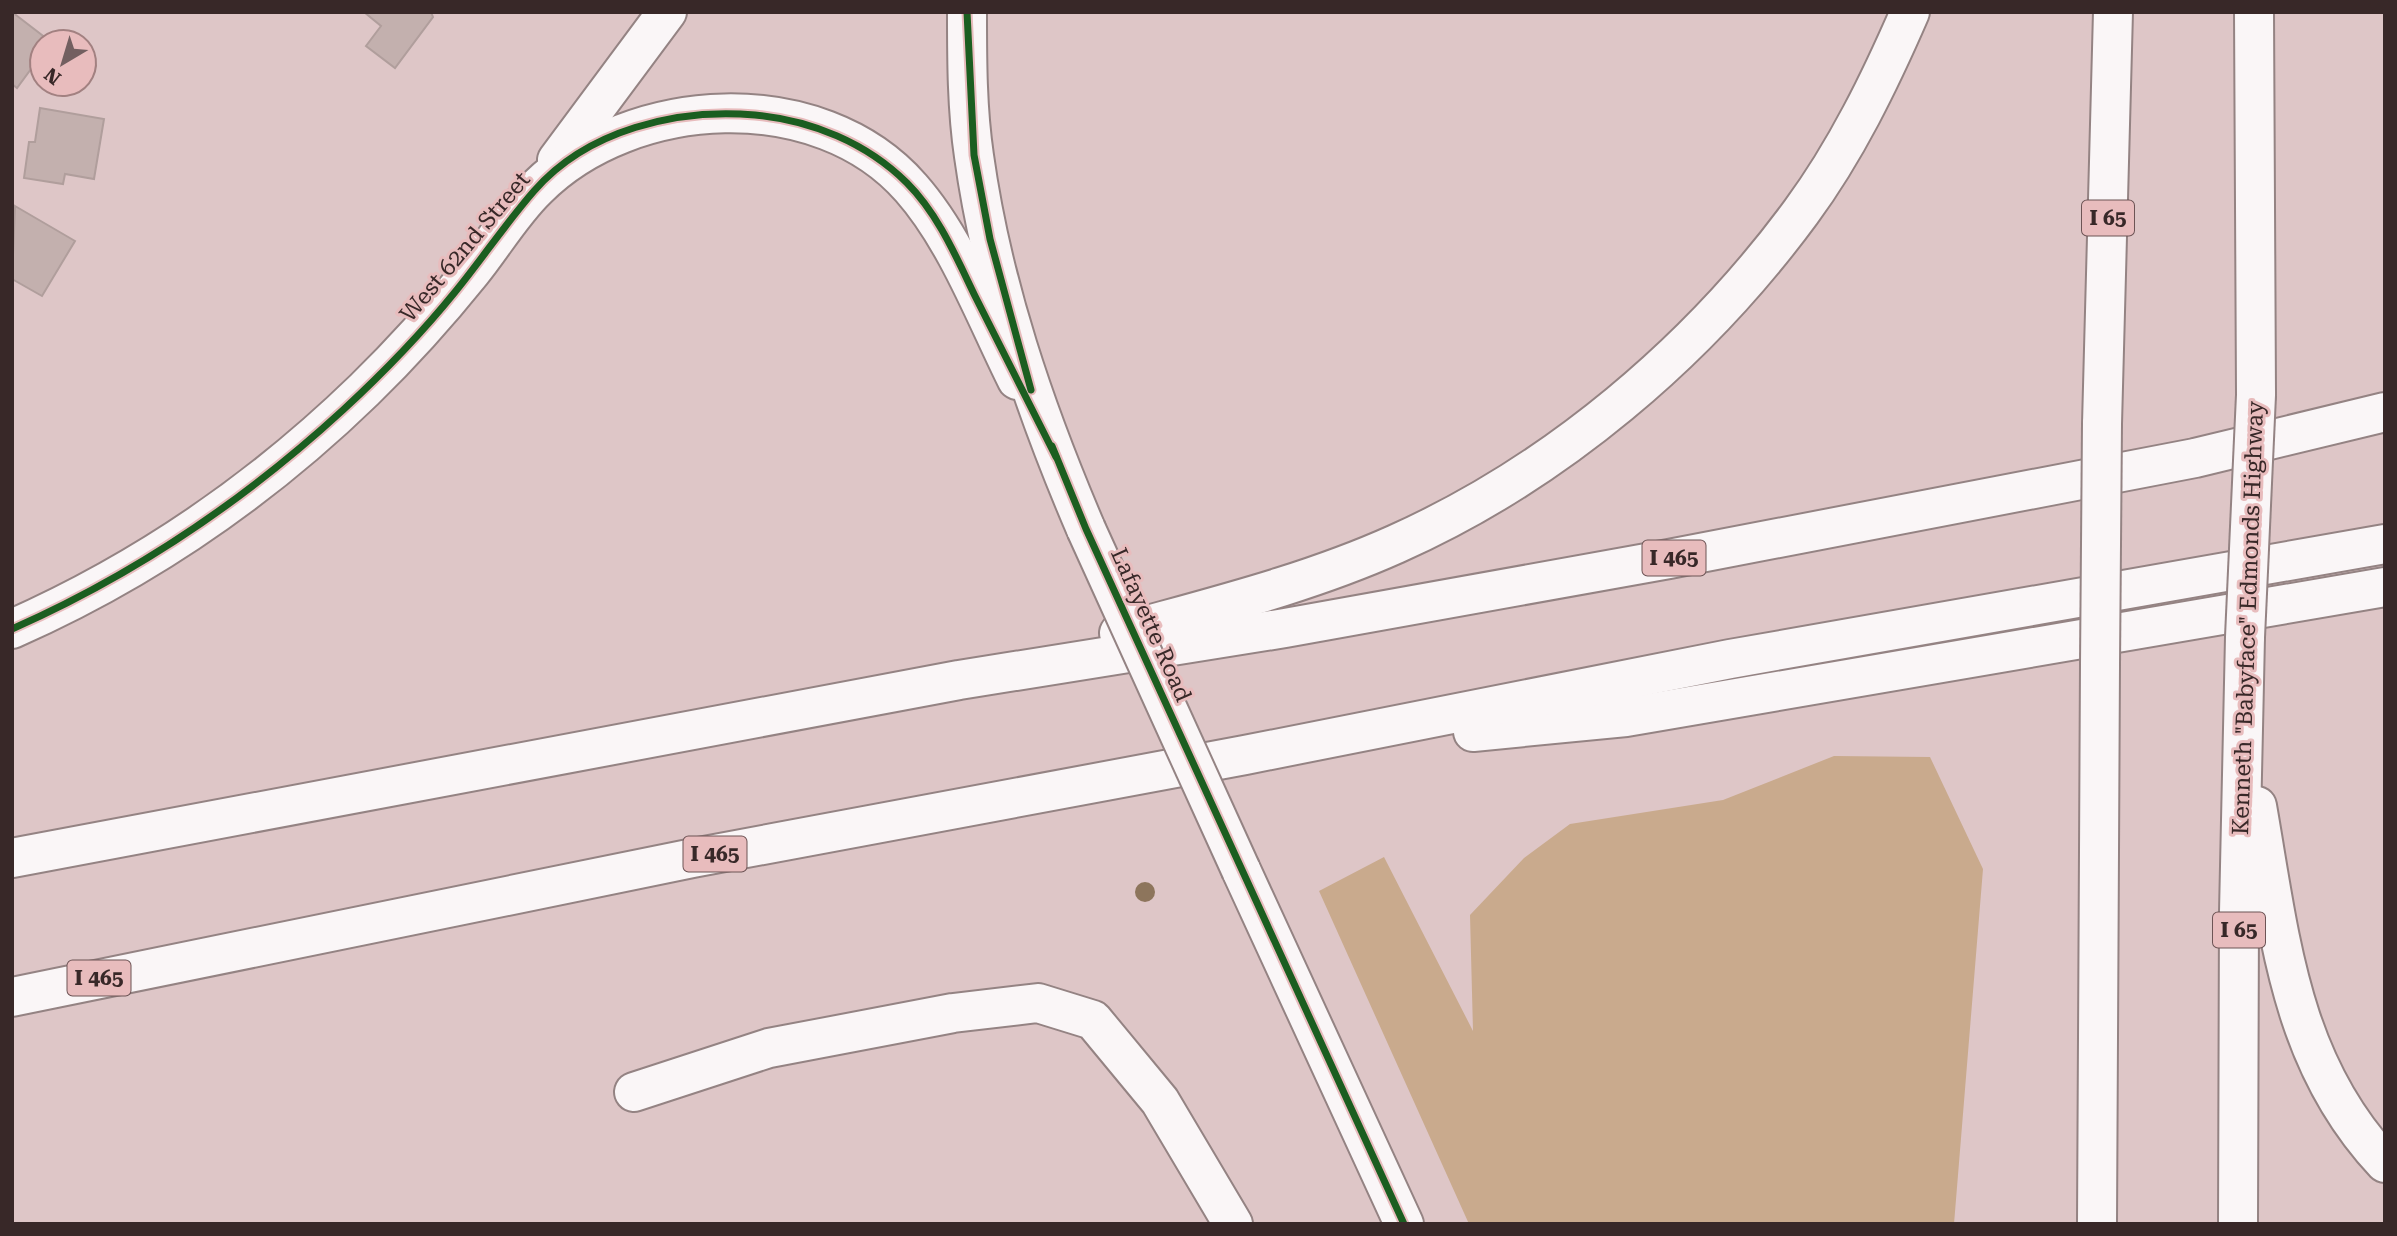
<svg xmlns="http://www.w3.org/2000/svg" width="2397" height="1236" font-family="'Roboto Serif',serif">
<rect width="100%" height="100%" fill="#dec6c7"/>
<path fill="#c9aa8d" d="M1834 756 1930 757 1983 869 1954 1224H1469L1319 891 1384 857 1473 1031 1470 915 1524 858 1570 824 1723 800Z"/>
<g fill="#c3b0ae" stroke="#b09e9c" stroke-width="2">
<path d="M12 12 51 42H42V54L17 88 12 84Z"/>
<path d="M431 12 433 17 395 68 366 46 381 26 364 12Z"/>
<path d="M40 108 104 119 94 179 65 174 63 184 24 178 29 142H35Z"/>
<path d="M15 206 75 241 42 296 12 279Z"/>
</g>
<g fill="none" stroke-linecap="round" stroke-linejoin="round">
<g stroke="#948383" stroke-width="42">
<g id="minor">
<path d="M557 160 667 12"/>
<path d="M12 629C143 571 261 490 364 390 402 353 438 313 471 272 493 245 512 212 537 188 631 94 819 83 911 188 957 240 986 318 1017 380"/>
<path d="M634 1092 769 1048 953 1013 1038 1003 1093 1020 1160 1101 1233 1224"/>
</g>
</g>
<g stroke="#948383" stroke-width="42">
<g id="major">
<path d="M967 12C967 60 967 109 974 156 992 285 1035 410 1086 529"/>
<path d="M1241 870 1404 1224"/>
</g>
</g>
<g stroke="#948383" stroke-width="42">
<g id="highway">
<path d="M2254 12 2256 395"/>
<path d="M2102 424 2113 12"/>
<path d="M1119 633C1212 607 1307 584 1396 544 1555 473 1698 352 1801 212 1846 151 1880 81 1910 12"/>
<path d="M1473 732 1626 717 2385 587"/>
<path d="M2257 806C2280 937 2290 1062 2385 1163"/>
<path d="M12 858 959 680 1285 628 1669 559 2195 458 2385 412"/>
<path d="M12 997 693 858 1245 755 1730 659 2385 544"/>
<path d="M2097 1224 2100 665"/>
<path d="M2238 1224 2239 912 2245 637"/>
</g>
</g>
<use href="#minor" stroke="#faf6f7" stroke-width="38"/>
<use href="#major" stroke="#faf6f7" stroke-width="38"/>
<use href="#highway" stroke="#faf6f7" stroke-width="38"/>
<g stroke="#948383" stroke-width="42" stroke-linecap="butt">
<path id="major-bridge" d="M1086 529 1241 870"/>
</g>
<g stroke="#948383" stroke-width="42" stroke-linecap="butt">
<g id="highway-bridge">
<path d="M2245 637 2256 395"/>
<path d="M2100 665 2102 424"/>
</g>
</g>
<use href="#major-bridge" stroke="#faf6f7" stroke-width="38"/>
<use href="#highway-bridge" stroke="#faf6f7" stroke-width="38"/>
<g stroke="#e8bcbd" stroke-width="11">
<g id="cycleway">
<path d="M967 12 974 155 990 239 1031 390"/>
<path d="M1052 446 1086 529 1404 1224"/>
<path d="M12 629C134 575 244 501 343 410 382 374 421 334 455 292 482 259 506 223 534 191 587 130 677 108 755 115 811 120 867 143 907 183 939 215 957 259 976 298 1003 351 1029 404 1056 457"/>
</g>
</g>
<use href="#cycleway" stroke="#1b5e20" stroke-width="7"/>
</g>
<circle fill="#8d755c" cx="1145" cy="892" r="10"/>
<g text-anchor="middle" dominant-baseline="central" stroke-width="6" stroke-linejoin="round" paint-order="stroke">
<g fill="#e8bcbd" stroke="#6d5455" stroke-width="2">
<rect x="2082" y="200.5" width="52" height="35" rx="5"/>
<rect x="1642.5" y="540.5" width="63" height="35" rx="5"/>
<rect x="683.5" y="836.5" width="63" height="35" rx="5"/>
<rect x="2213" y="912.5" width="52" height="35" rx="5"/>
<rect x="67.5" y="960.5" width="63" height="35" rx="5"/>
</g>
<g font-size="21" font-weight="bold" fill="#382828">
<text x="2108" y="218">I 65</text>
<text x="1674" y="558">I 465</text>
<text x="715" y="854">I 465</text>
<text x="2239" y="930">I 65</text>
<text x="99" y="978">I 465</text>
</g>
<g font-size="23" fill="#382828" stroke="#e8bcbd">
<text transform="translate(465 247) rotate(-50)">West 62nd Street</text>
<text transform="translate(2248 618) rotate(-88)">Kenneth "Babyface" Edmonds Highway</text>
<text transform="translate(1151 625) rotate(66)">Lafayette Road</text>
</g>
</g>
<rect width="2397" height="1236" fill="none" stroke="#382828" stroke-width="28"/>
<g transform="translate(63 63) rotate(218)"><circle r="33" fill="#e8bcbd" stroke="#a28181" stroke-width="2"/>
<path d="M0-5L12 26L0 18L-12 26Z" fill="#725f60"/>
<text y="-10" font-size="19" font-weight="bold" text-anchor="middle" fill="#382828">N</text>
</g>
</svg>
